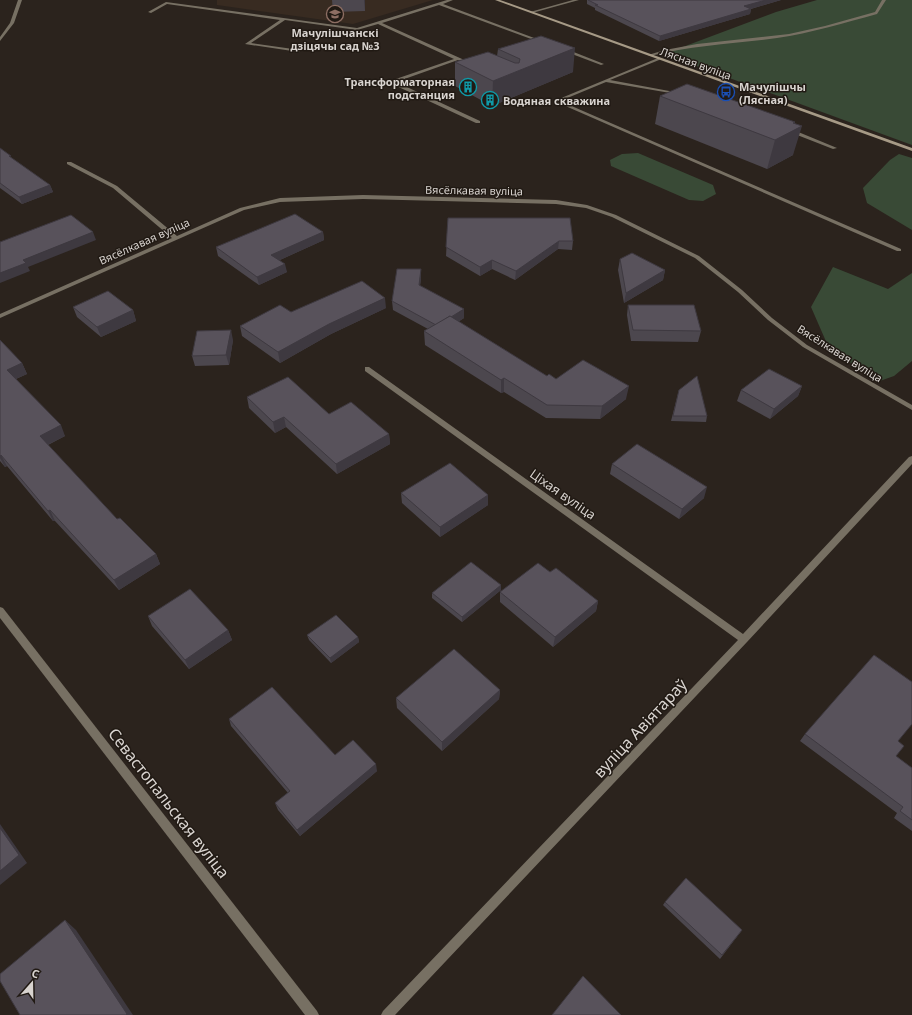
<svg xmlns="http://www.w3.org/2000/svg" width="912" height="1015" font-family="'Noto Sans',sans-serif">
<rect width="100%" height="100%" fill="#2b231d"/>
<path fill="#382b21" d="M217 0H433L353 24 217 5Z"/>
<g fill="#394a36">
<path d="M817 0H912V145L664 54 776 12Z"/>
<path d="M638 153 713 185 716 194 703 201 689 200 611 166 610 160 622 154Z"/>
<path d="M899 154 912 158V230L867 203 863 188 890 160Z"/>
<path d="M833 267 888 289 912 273V361L894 376 877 382 828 346 811 307Z"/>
</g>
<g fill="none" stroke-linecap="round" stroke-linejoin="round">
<g fill="#777063" fill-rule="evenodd">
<path d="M447 0H453L443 4 545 42 542 43 439 5 382 23 471 63 472 64 470 65 458 60 396 82 480 121V123H476L390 83V81L454 59 378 24 357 30 285 20 251 43 300 50 299 52 245 44 280 20 167 4 151 13 148 12 166 2 357 28Z"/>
<path d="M573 0H579L532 13 530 12Z"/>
<path d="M882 0H886L877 14C844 23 811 33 777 38 734 44 692 45 650 56L648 55 665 50 697 44 789 34 825 26 875 12Z"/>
<path d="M564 49H566L604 64 601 65 564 51Z"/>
<path d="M658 58 660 59 659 60 610 80 680 93H682V95L606 82 560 101 901 249V251H897L554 101Z"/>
<path d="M787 129H791L837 148 833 149 787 131Z"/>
</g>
<g fill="#777063" fill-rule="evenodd">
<path d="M18 0H22L14 23 0 41V37L10 23Z"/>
<path d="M67 162H71L117 186 177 236 240 208 280 198 363 195 556 200 587 205 616 215 699 256 742 290 772 318 807 345 912 405V410L803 347 768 320 738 292 695 258 612 217 586 208 556 204 363 199 280 202 244 210 0 318V314L172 238 113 188 67 164Z"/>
<path d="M365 367H369L743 634 909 457 912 456V464L747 642 395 1015H381L383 1011 738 640 365 371Z"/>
<path d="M0 607 3 608 317 1011 319 1015H305L0 618Z"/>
</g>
<path fill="#a69a86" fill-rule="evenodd" d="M495 0H500L912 148V151Z"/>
</g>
<g fill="#4c474e">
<path d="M332 0H365V11L333 12Z"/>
<path d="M587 0H781L751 9 750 14 659 41 595 10V8L587 4Z"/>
<path d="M498 49 573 72 492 106 455 86V62L497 56Z"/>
<path d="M660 96 795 122 793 155 767 169 655 124Z"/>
<path d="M0 148 12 159 50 185 53 192 22 204 0 188Z"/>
<path d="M448 218 573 241 572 250 558 249 515 280 492 269 480 276 446 256Z"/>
<path d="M323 232 324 240 280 260 287 272 259 285 218 256 216 247Z"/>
<path d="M620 259 665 270 663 280 624 303 618 270Z"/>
<path d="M421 278 420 286 464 318 458 322 547 376 556 379 626 399 600 419 546 418 504 392 501 393 425 345 424 331 428 329 393 310 392 301Z"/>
<path d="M628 305 701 331 698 342 631 341 627 315Z"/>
<path d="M73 307 133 310 136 321 101 337 77 317Z"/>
<path d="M386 308 331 334 280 363 242 336 240 326Z"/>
<path d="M0 340 22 363 27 374 16 379 65 436 48 445 117 519 156 554 160 564 119 590 55 521H53L7 466 5 467 0 461Z"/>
<path d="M233 340 229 365 195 366 192 356Z"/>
<path d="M802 386 798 396 770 419 737 401 741 390Z"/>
<path d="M679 390 707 416 706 422 671 421Z"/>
<path d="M247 397 329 414 389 434 390 444 337 474 286 427 275 433 249 408Z"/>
<path d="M612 464 704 498 679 519 610 474Z"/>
<path d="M401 493 488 495V505L440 537 402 503Z"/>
<path d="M550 572 598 601 596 611 553 647 500 602V592Z"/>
<path d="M501 585V590L462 622 432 598V593Z"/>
<path d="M148 616 228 630 232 640 189 669 152 626Z"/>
<path d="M307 635 358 637 359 642 331 663 309 640Z"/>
<path d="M500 690 499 699 442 751 397 708 396 698Z"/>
<path d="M229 719 335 755 377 771 300 836 278 810 275 803 288 793 231 726Z"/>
<path d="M805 734 898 741 896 756 912 768V831L894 818 897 813 800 741Z"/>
<path d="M665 902 742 930 720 959 663 905Z"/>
</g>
<g fill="#3e3940">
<path d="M364 0H365V11Z"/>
<path d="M766 0H781L743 11 744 6Z"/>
<path d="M751 9 750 14 659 41 660 36Z"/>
<path d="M575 48 573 72 492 106 493 81Z"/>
<path d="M795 122 792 131 802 126 793 155 767 169 775 140 793 123Z"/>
<path d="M50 185 53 192 22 204 19 197Z"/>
<path d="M93 232 96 240 28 267 30 271 0 283V273L23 260Z"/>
<path d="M323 232 324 240 273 263 271 255Z"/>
<path d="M559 241 558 249 515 280 516 271Z"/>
<path d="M492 260V269L480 276V267Z"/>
<path d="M285 264 287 272 259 285 257 277Z"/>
<path d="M421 269V278L419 294V285Z"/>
<path d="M665 270 663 280 624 303 626 293Z"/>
<path d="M385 298 386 308 331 334 280 363 278 352 329 324Z"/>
<path d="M464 309V318L438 334V326Z"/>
<path d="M133 310 136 321 101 337 97 327Z"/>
<path d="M231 330 233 340 229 365 226 355Z"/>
<path d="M22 363 27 374 13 380 7 370Z"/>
<path d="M504 378V392L501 393V380Z"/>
<path d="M629 386 626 399 600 419 602 406Z"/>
<path d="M802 386 798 396 770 419 774 409Z"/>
<path d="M284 417 286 427 275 433 273 422Z"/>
<path d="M61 425 65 436 45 446 40 436Z"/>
<path d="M389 434 390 444 337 474 336 464Z"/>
<path d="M1 455 7 466 5 467 0 458V456Z"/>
<path d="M707 487 704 498 679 519 682 509Z"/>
<path d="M488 495V505L440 537V527Z"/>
<path d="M50 510 55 521H53L48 511Z"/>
<path d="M156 554 160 564 119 590 114 580Z"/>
<path d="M501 585V590L462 622V617Z"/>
<path d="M598 601 596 611 553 647 555 637Z"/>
<path d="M228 630 232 640 189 669 185 660Z"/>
<path d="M358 637 359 642 331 663 330 658Z"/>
<path d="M500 690 499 699 442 751V742Z"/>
<path d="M376 764 377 771 300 836 297 830Z"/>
<path d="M0 824 27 863 0 885Z"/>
<path d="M65 920 76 930 133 1015H126Z"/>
</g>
<g fill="#58525b" stroke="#3e3940">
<path d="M588 0H766L744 6 751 9 660 36 595 5H598Z"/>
<path d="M541 36 575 48 493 81 455 62 488 52 515 63H519L520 59 498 49Z"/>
<path d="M687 84 795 122 793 123 802 126 775 140 660 96Z"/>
<path d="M0 148 11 156H9L50 185 19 197 0 183Z"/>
<path d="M295 214 323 232 271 255 285 264 257 277 216 247Z"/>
<path d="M71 215 93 232 23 260 26 263 0 273V242Z"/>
<path d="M448 218H570L573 241H559L516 271 492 260 480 267 446 247Z"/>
<path d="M632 253 665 270 626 293 620 259Z"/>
<path d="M397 269H421L419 285 464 309 451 317 450 316 436 325 392 301Z"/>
<path d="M362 281 385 298 329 324 278 352 240 326 280 305 291 312Z"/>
<path d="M108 291 133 310 97 327 73 307Z"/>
<path d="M628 305H694L701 331 633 330Z"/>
<path d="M450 316 547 376 549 374 556 379 583 360 629 386 602 406 547 405 504 378 501 380 424 331Z"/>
<path d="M231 330 226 355 192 356 197 331Z"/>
<path d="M0 340 22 363 7 370 61 425 40 436 117 519 120 518 156 554 114 580 50 510 48 511 1 455 0 456Z"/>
<path d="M769 369 802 386 774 409 741 390Z"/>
<path d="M697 376 707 416H673L679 390Z"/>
<path d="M288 377 329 414 351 402 389 434 336 464 284 417 273 422 247 397Z"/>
<path d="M637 444 707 487 682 509 612 464Z"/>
<path d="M450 463 488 495 440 527 401 493Z"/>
<path d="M471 562 501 585 462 617 432 593Z"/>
<path d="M538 563 550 572 556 568 598 601 555 637 500 592Z"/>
<path d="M190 589 228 630 185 660 148 616Z"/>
<path d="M336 615 358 637 330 658 307 635Z"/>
<path d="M454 649 500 690 442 742 396 698Z"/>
<path d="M874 655 912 682V724L898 741 904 746 896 756 912 768V820L900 811 903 807 805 734Z"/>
<path d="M272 687 335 755 353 740 376 764 297 830 275 803 290 791 229 719Z"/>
<path d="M0 828 19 855 0 871Z"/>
<path d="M686 878 742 930 722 955 665 902Z"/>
<path d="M65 920 127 1014 126 1015H20L0 981V974Z"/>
<path d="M583 976 621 1015H552Z"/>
</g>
<defs>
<g id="school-ring" transform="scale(0.9)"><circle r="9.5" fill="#211a14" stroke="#8d6e63" stroke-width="1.5"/><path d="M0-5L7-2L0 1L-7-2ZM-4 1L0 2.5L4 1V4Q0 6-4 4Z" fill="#8d6e63"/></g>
<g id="building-ring" transform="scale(0.9)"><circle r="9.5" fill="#211a14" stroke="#0f9aa8" stroke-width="1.5"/><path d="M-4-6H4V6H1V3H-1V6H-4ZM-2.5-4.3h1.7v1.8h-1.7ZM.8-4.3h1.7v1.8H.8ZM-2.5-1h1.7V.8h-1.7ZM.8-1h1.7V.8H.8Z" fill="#0f9aa8"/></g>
<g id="bus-ring" transform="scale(0.9)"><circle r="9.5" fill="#211a14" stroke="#1a4fb4" stroke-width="1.5"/><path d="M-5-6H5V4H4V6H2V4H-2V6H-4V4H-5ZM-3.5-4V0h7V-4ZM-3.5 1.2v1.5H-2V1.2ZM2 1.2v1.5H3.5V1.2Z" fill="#1a4fb4"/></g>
</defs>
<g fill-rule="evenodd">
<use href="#school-ring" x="335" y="14"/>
<use href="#building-ring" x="468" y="87"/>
<use href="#bus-ring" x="726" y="92"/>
<use href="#building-ring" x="490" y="100"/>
</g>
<g text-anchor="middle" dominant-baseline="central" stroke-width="3" stroke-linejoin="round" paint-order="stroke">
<g font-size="11" font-weight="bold" fill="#d8d3cf" stroke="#211a14" text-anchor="start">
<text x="335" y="32" text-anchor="middle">Мачулішчанскі<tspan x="335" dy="13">дзіцячы сад №3</tspan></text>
<text x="455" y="81" text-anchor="end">Трансформаторная<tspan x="455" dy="13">подстанция</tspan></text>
<text x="739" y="86">Мачулішчы<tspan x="739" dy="13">(Лясная)</tspan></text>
<text x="503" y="100">Водяная скважина</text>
</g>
<g font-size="11" fill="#d8d3cf" stroke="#211a14">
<text transform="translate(696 63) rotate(20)">Лясная вуліца</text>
<text transform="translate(474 190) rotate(1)">Вясёлкавая вуліца</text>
<text transform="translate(144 241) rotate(-24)">Вясёлкавая вуліца</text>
<text transform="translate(840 353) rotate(32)">Вясёлкавая вуліца</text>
</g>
<g font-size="13" fill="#d8d3cf" stroke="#211a14">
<text transform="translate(563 494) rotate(35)">Ціхая вуліца</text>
</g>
<g font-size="16" fill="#d8d3cf" stroke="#211a14">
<text transform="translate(640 728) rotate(-47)">вуліца Авіятараў</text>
<text transform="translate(169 803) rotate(52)">Севастопальская вуліца</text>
</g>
</g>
<g transform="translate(32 983) rotate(20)" stroke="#211a14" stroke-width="3" paint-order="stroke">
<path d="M0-3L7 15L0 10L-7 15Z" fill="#d8d3cf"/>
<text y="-6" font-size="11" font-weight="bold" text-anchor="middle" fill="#d8d3cf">С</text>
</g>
</svg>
